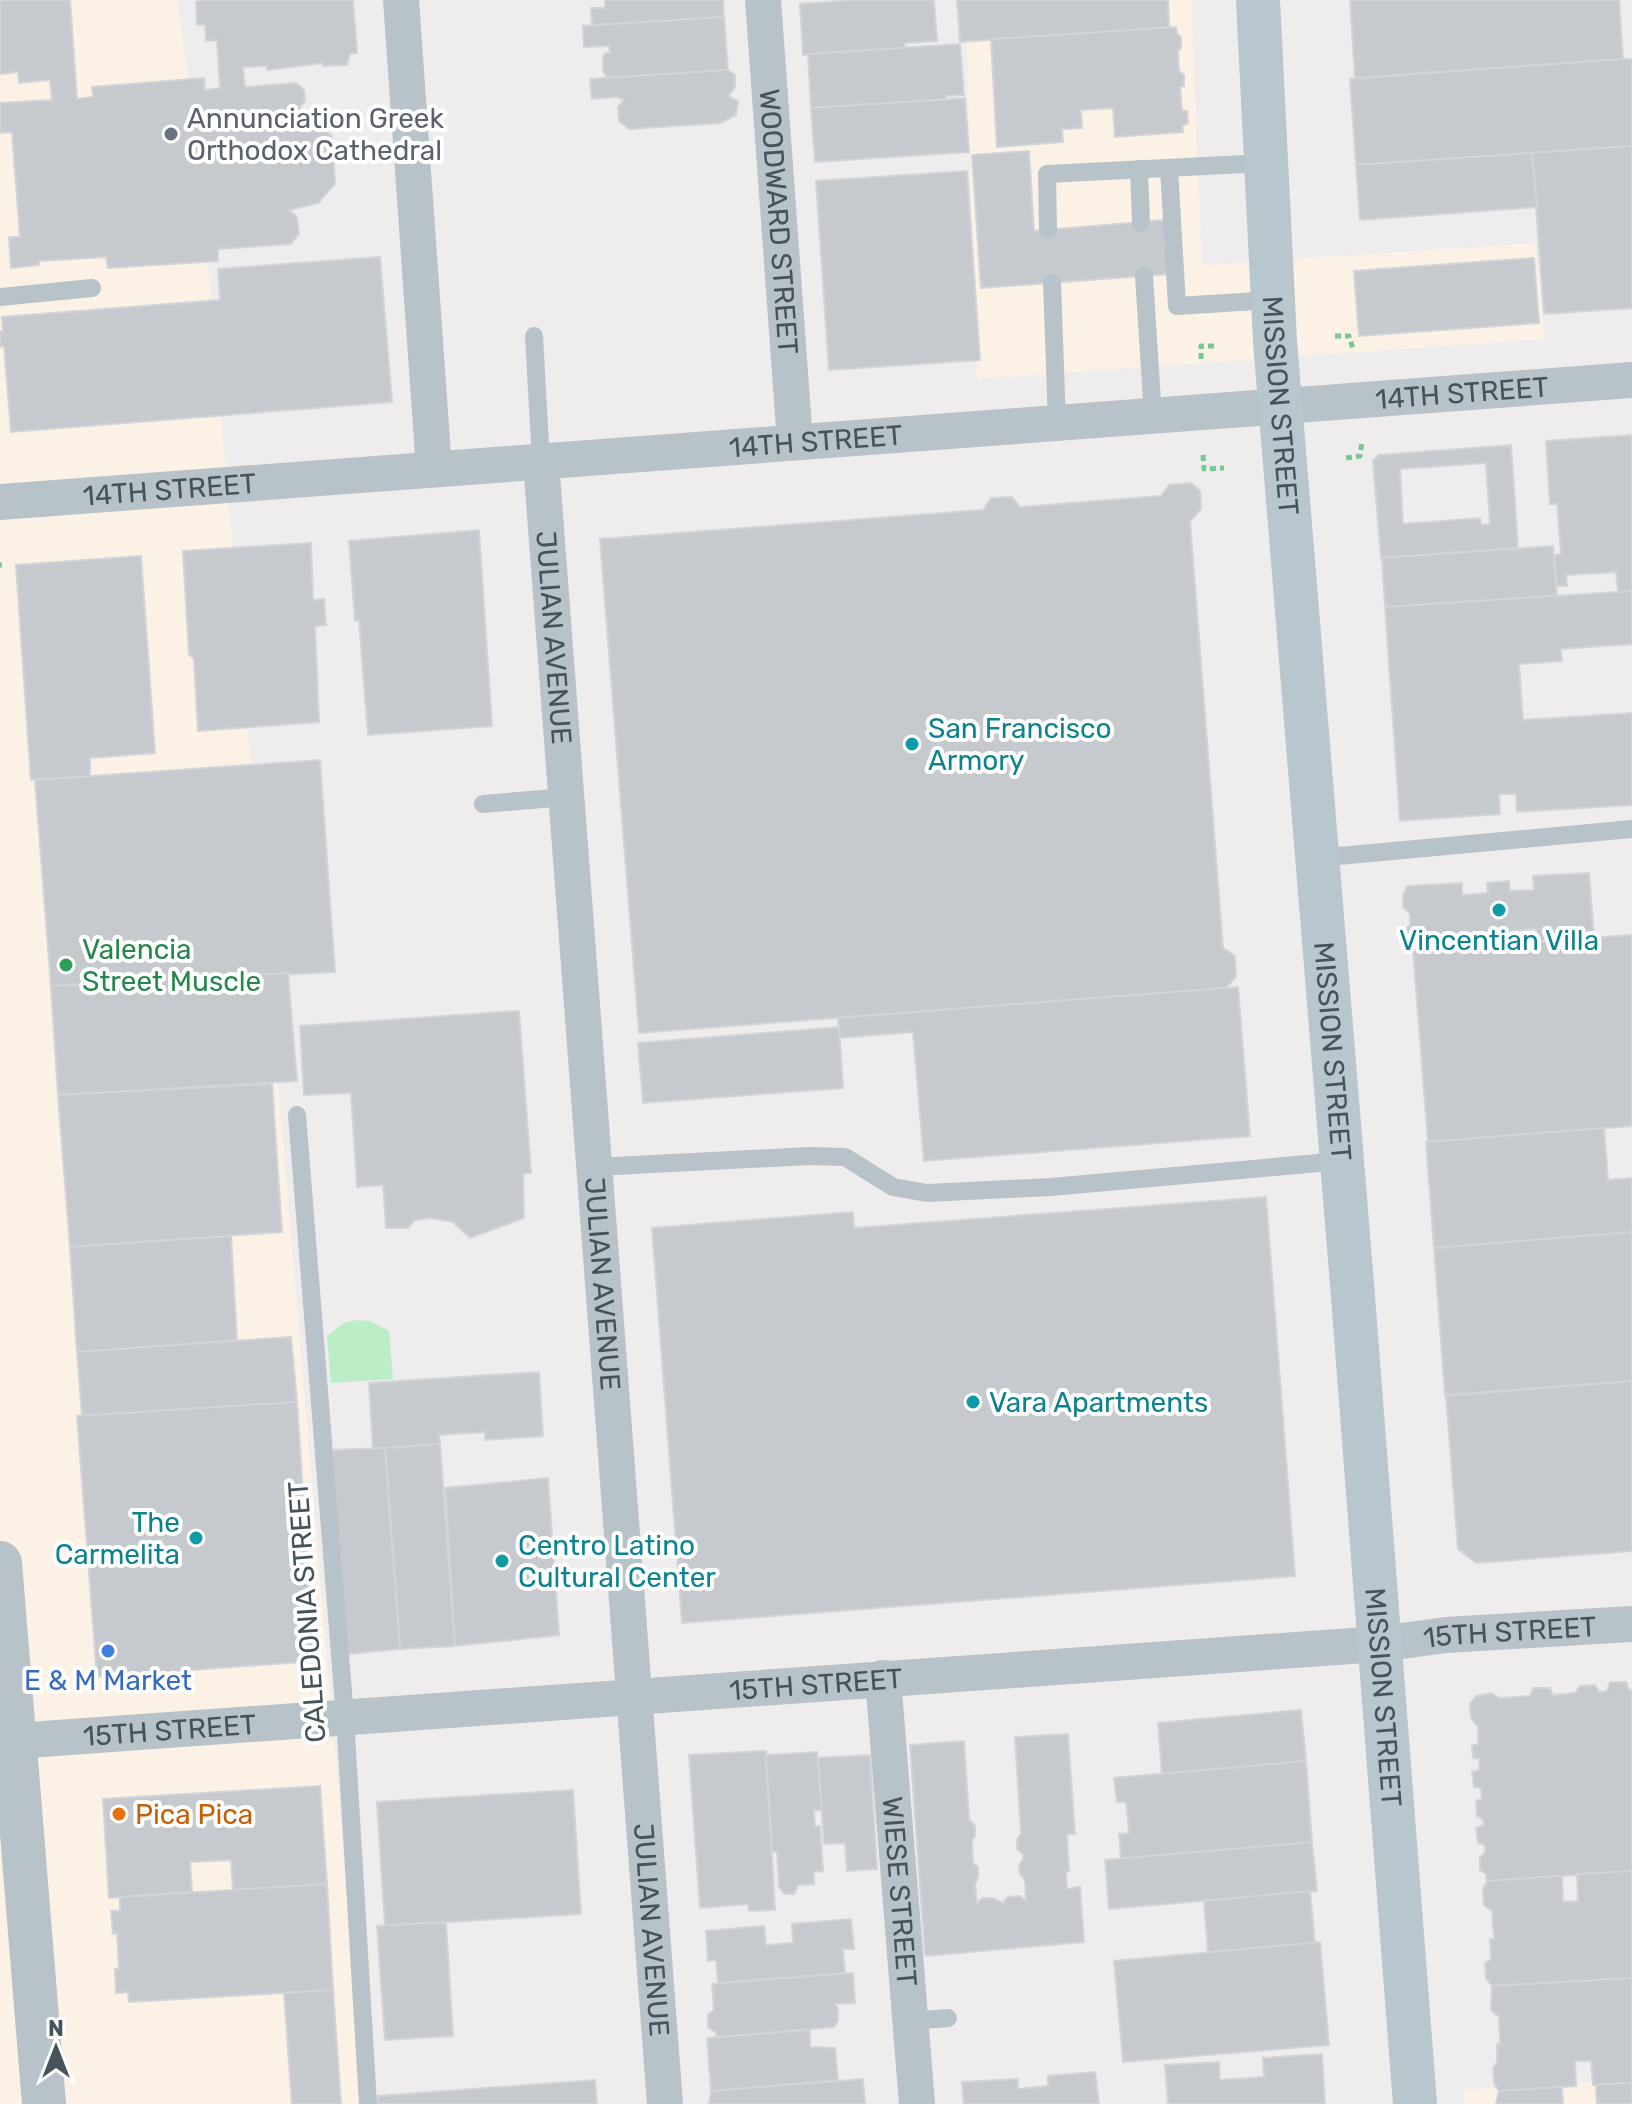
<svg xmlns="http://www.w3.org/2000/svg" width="1632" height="2104" font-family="Rubik,sans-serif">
<rect width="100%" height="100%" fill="#efeced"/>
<g fill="#fbf1e5">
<path d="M0 0H177L190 88 211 296 365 2104H0Z"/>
<path d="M965 0H1191L1202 265 1535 243 1545 339 977 379Z"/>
<path d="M1632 2079V2104H1465L1464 2090Z"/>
</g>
<path fill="#bbedc7" d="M357 1320 370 1321 389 1331 393 1379 331 1383 327 1336 344 1323Z"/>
<g fill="#c6cace" stroke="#d1d4d8" stroke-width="2" fill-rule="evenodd">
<path d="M0 0H70L77 99 93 97 92 87 204 78 205 90 220 88 217 40 206 41 205 25H197L196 2 203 0H353L357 53 350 54 347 65 323 66V63L267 70V66L243 67 245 87 296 83 304 90 305 101 299 108 332 136 335 184 318 203 289 210 297 217 299 234 291 244 218 249V261L108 268 106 257 39 261V265L11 268 9 237H20L12 132 0 133V103L52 100 50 80 19 83 18 72 0 74Z"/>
<path d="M605 0H723L724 17 592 25 591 8H605Z"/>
<path d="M855 0H934L937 41 905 43V48L803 55 800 4Z"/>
<path d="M957 0H1168L1169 28 960 42Z"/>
<path d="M1350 0H1619L1623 59 1355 78Z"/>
<path d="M724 17 728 70 607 78 603 71V57L605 53H610L609 46 584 47 583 26Z"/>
<path d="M1176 27 1177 34 1181 37V48L1178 51 1179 71 1184 75V86L1180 87 1182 110 1187 111 1188 123 1182 126 1183 132 1115 137 1113 108 1081 110 1082 128 1062 129 1063 142 997 147 991 39Z"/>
<path d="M960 44 964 95 946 96V100L811 108 808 54Z"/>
<path d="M1623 59H1632V146L1356 165 1350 79Z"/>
<path d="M728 70 735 75V87L728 96 738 101 736 115 720 123 629 129 619 121 618 107 624 100 617 97 592 99 590 79Z"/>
<path d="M965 98 969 152 815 162 811 108Z"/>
<path d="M1632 146V308L1544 314 1532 153Z"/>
<path d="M1029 151 1034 231 1164 220 1168 274 981 288 972 155Z"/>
<path d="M1532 153 1537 207 1360 220 1356 165Z"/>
<path d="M967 171 980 360 829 370 816 181Z"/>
<path d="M380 257 392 402 11 432 4 346 0 347V331H3L2 317 220 300 218 269Z"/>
<path d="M1534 258 1539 323 1359 336 1354 271Z"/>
<path d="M1632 435V591L1618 592 1616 572 1566 575 1567 586H1556L1554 555 1561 554 1557 504H1550L1546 441Z"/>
<path d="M1511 445 1518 548 1381 558 1373 461 1379 455ZM1486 463 1490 524 1481 525 1480 518 1403 524 1400 469Z"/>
<path d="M1191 483 1200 491 1201 509 1190 521 1223 948 1235 956 1236 977 1226 988 639 1033 600 539 983 510 991 498 1012 497 1020 507 1161 496 1169 485Z"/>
<path d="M479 530 492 726 368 735 359 620 355 621 349 541Z"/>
<path d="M311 543 313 600 324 599 326 625 315 626 319 722 198 731 194 659 189 654 183 551Z"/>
<path d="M1553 546 1557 596 1385 607 1382 558Z"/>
<path d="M141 556 155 753 90 758V777L31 780 16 565Z"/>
<path d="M1632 591V644L1561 649 1562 661 1519 664 1523 720 1632 713V805L1517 812 1516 794H1499L1500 814 1400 821 1385 607Z"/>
<path d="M320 760 335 972 51 986 35 780Z"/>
<path d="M1589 873 1594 937 1537 941 1536 929 1513 931V938L1492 940V932L1466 934 1467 946 1413 950V947L1407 944 1405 930 1410 925V914L1403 907V895L1407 886 1462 883V895L1488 893 1487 883 1509 881 1510 891 1534 890 1533 876Z"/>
<path d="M1632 935V1126L1428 1142 1413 950Z"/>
<path d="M288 973 297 1081 58 1095 51 986Z"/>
<path d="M1238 987 1250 1136 924 1161 913 1032 840 1038 838 1018Z"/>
<path d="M519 1011 531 1173 523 1174 524 1218 470 1238 453 1222 431 1218 415 1220 408 1228H386L383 1185 357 1187 351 1093 304 1095 300 1026Z"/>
<path d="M839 1027 843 1088 643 1103 638 1043Z"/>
<path d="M272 1084 282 1232 70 1247 58 1095Z"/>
<path d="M1604 1128 1608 1180 1632 1178V1232L1434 1248 1426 1142Z"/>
<path d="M1266 1197 1295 1576 682 1623 652 1228 853 1212 854 1228Z"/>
<path d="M1632 1232V1381L1445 1395 1434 1248Z"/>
<path d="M231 1236 237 1340 77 1352 70 1247Z"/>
<path d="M291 1337 297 1402 82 1416 77 1352Z"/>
<path d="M539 1372 543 1436 485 1440V1432L439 1435 440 1444 373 1449 369 1383Z"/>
<path d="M1632 1381V1551L1476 1563 1458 1549 1446 1396Z"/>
<path d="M297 1402 314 1661 97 1677 77 1416Z"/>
<path d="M440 1444 455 1646 400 1649 385 1448Z"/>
<path d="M385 1448 400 1649 348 1654 332 1450Z"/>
<path d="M548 1478 559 1635 455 1646 445 1488Z"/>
<path d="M1610 1682H1626L1629 1690H1632V1871L1487 1881 1486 1874 1480 1870V1857L1485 1853V1845L1478 1843 1476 1828 1484 1825 1483 1819 1477 1816 1476 1801 1482 1799 1481 1788 1474 1787 1472 1772 1480 1769 1479 1759 1473 1758 1472 1745H1478V1727L1471 1718 1470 1704 1476 1696 1491 1693 1500 1698 1530 1696 1533 1688H1550L1553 1695 1575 1693 1580 1686 1595 1685 1599 1692 1607 1691Z"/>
<path d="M1301 1710 1306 1761 1162 1775 1158 1723Z"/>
<path d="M1068 1734 1075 1834H1067L1069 1871H1066L1067 1889 1080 1887 1084 1942 925 1956 910 1745 964 1741 969 1819 975 1826V1836L972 1841 973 1863 978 1867V1877L975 1884 977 1904 982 1898H993L1003 1903 1008 1897 1020 1896 1026 1901 1025 1880 1020 1874 1019 1865 1023 1859V1854L1017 1849V1840L1021 1833 1015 1737Z"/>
<path d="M766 1751 775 1910 749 1911 748 1904 700 1908 689 1755Z"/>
<path d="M817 1752 822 1810H814L815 1826H820L823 1871 814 1872V1884L798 1885 794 1894H784L779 1887 777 1852H772L766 1755Z"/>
<path d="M870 1755 877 1869 847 1871 845 1843 824 1844 818 1758Z"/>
<path d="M1306 1761 1312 1842 1121 1859 1119 1834 1129 1833 1126 1802H1117L1114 1778Z"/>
<path d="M320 1786 327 1884 233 1890 231 1860 190 1862 192 1892 109 1898 103 1799Z"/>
<path d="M573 1790 581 1914 385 1926 377 1802Z"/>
<path d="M1312 1842 1317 1891 1109 1909 1105 1860Z"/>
<path d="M1632 1871V1978L1492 1986 1486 1978 1485 1963 1491 1959 1490 1939H1494L1492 1911 1484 1905 1483 1889 1487 1881 1562 1876 1563 1902 1578 1901 1577 1874Z"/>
<path d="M327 1884 333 1990 129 2002 128 1992 116 1993 115 1969H119L117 1933 113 1934 111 1911H120V1897Z"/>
<path d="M1310 1891 1315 1943 1208 1952 1204 1901Z"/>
<path d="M851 1919 854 1949H843L845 1973 718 1983 716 1960 708 1961 706 1931 764 1926 766 1945 793 1943 792 1924Z"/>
<path d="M446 1922 453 2036 385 2040 377 1926Z"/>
<path d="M1320 1942 1329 2045 1123 2062 1114 1961Z"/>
<path d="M853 1973 855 2003 835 2004 838 2008V2021L834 2027 717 2037 716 2032 708 2028V2014L714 2010 712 1984Z"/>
<path d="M1632 1978V2083L1593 2085 1591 2061H1575L1576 2086 1499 2091 1494 2083 1493 2068 1497 2062V2044H1500L1499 2017 1491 2010 1492 1986Z"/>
<path d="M333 1990 341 2104H292L284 1993Z"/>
<path d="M810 2030V2047L835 2048 838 2080 711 2091 707 2038Z"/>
<path d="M1322 2054 1325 2104H1168L1165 2065 1219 2062 1220 2080 1264 2077 1263 2058Z"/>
<path d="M1095 2072 1099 2104H964L962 2082 1018 2079V2089L1048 2086V2076Z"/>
<path d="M863 2079 865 2104H709L711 2091Z"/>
<path d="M595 2080 597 2104H378V2096Z"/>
<path d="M1632 2083V2104H1597L1596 2085Z"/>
<path d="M1562 2087 1563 2104H1496L1499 2091Z"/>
</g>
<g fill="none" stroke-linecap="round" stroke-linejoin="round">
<g stroke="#75c993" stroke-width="5" stroke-dasharray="6 4" stroke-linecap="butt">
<path d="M1335 336H1349L1353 349"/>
<path d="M1201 359V346H1214"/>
<path d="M1203 455 1204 469 1224 468"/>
<path d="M1346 458 1360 456 1362 442"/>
<path d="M0 565H2"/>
</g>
<g stroke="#b8c3c9" stroke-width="18">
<path d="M1169 168 1177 306 1273 300"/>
<path d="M1139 169 1141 223"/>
<path d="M1048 230 1047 174 1265 163"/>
<path d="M1144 276 1153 416"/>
<path d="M1052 283 1057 423"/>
<path d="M0 297 92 288"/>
<path d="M534 336 541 462"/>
<path d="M483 804 566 797"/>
<path d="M1317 858 1632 829"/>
<path d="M297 1115 345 1717 368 2104"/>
<path d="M595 1167 809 1156 845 1157 893 1187 927 1193 1051 1187 1341 1161"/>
<path d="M911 2021 948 2018"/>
</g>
<g stroke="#b8c3c9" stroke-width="36">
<path d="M401 0 434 469"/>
<path id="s1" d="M763 0 795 442"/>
<path id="s2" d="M541 462 665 2104"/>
<path id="s3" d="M0 502 1632 380"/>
<path id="s4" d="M883 1678 917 2104"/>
<path id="s5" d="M0 1742 1380 1644 1446 1635 1632 1624"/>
</g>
<path stroke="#b8c3c9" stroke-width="44" d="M0 1563 44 2104"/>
<path stroke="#b8c6ce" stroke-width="44" id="s6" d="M1258 0 1275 341 1352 1284 1415 2104"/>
</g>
<circle fill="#6b7280" stroke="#fff" stroke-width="3" cx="171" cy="134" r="8"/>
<g fill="#0f9aa8" stroke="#fff" stroke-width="3">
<circle cx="912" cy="744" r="8"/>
<circle cx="1499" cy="910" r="8"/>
<circle cx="973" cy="1402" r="8"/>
<circle cx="196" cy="1538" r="8"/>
<circle cx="502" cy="1561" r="8"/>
</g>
<circle fill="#2e9e5b" stroke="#fff" stroke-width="3" cx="66" cy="965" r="8"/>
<circle fill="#3f7fe0" stroke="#fff" stroke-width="3" cx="108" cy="1651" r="8"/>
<circle fill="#e8710a" stroke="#fff" stroke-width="3" cx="119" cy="1814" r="8"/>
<g text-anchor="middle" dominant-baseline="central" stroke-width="8" stroke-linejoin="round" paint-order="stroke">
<g font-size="28" fill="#5b616d" stroke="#fff" text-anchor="start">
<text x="187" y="118">Annunciation Greek<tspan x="187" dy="32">Orthodox Cathedral</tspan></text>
</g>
<g font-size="28" fill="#465359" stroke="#fff">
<text stroke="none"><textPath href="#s1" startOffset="222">WOODWARD STREET</textPath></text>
<text stroke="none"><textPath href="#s3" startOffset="1466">14TH STREET</textPath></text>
<text stroke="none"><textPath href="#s6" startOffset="406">MISSION STREET</textPath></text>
<text stroke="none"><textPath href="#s3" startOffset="818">14TH STREET</textPath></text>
<text stroke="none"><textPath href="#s3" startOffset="170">14TH STREET</textPath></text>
<text stroke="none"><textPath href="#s2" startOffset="176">JULIAN AVENUE</textPath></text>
<text stroke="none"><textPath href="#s6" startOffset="1054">MISSION STREET</textPath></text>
<text stroke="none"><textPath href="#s2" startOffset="824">JULIAN AVENUE</textPath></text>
<text transform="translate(307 1612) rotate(-94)">CALEDONIA STREET</text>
<text stroke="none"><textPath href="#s5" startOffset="1514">15TH STREET</textPath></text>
<text stroke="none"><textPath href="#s5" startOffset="818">15TH STREET</textPath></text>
<text stroke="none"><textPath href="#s6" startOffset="1702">MISSION STREET</textPath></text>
<text stroke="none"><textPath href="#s5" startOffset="170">15TH STREET</textPath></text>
<text stroke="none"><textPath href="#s4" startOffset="214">WIESE STREET</textPath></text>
<text stroke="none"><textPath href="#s2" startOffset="1472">JULIAN AVENUE</textPath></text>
</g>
<g font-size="28" fill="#0d838f" stroke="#fff" text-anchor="start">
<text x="928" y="728">San Francisco<tspan x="928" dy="32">Armory</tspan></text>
<text x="1499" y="940" text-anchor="middle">Vincentian Villa</text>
<text x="989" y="1402">Vara Apartments</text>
<text x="180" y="1522" text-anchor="end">The<tspan x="180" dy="32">Carmelita</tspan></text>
<text x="518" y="1545">Centro Latino<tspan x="518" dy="32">Cultural Center</tspan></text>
</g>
<g font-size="28" fill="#27864d" stroke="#fff" text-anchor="start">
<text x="82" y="949">Valencia<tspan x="82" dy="32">Street Muscle</tspan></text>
</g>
<g font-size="28" fill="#366cbe" stroke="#fff">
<text x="108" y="1680">E &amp; M Market</text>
</g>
<g font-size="28" fill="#c56008" stroke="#fff" text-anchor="start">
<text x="135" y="1814">Pica Pica</text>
</g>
</g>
<g transform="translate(56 2048)" stroke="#ffffff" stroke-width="6" paint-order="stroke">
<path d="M0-6L14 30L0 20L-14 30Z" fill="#465359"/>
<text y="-12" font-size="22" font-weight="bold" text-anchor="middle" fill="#465359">N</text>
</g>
</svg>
